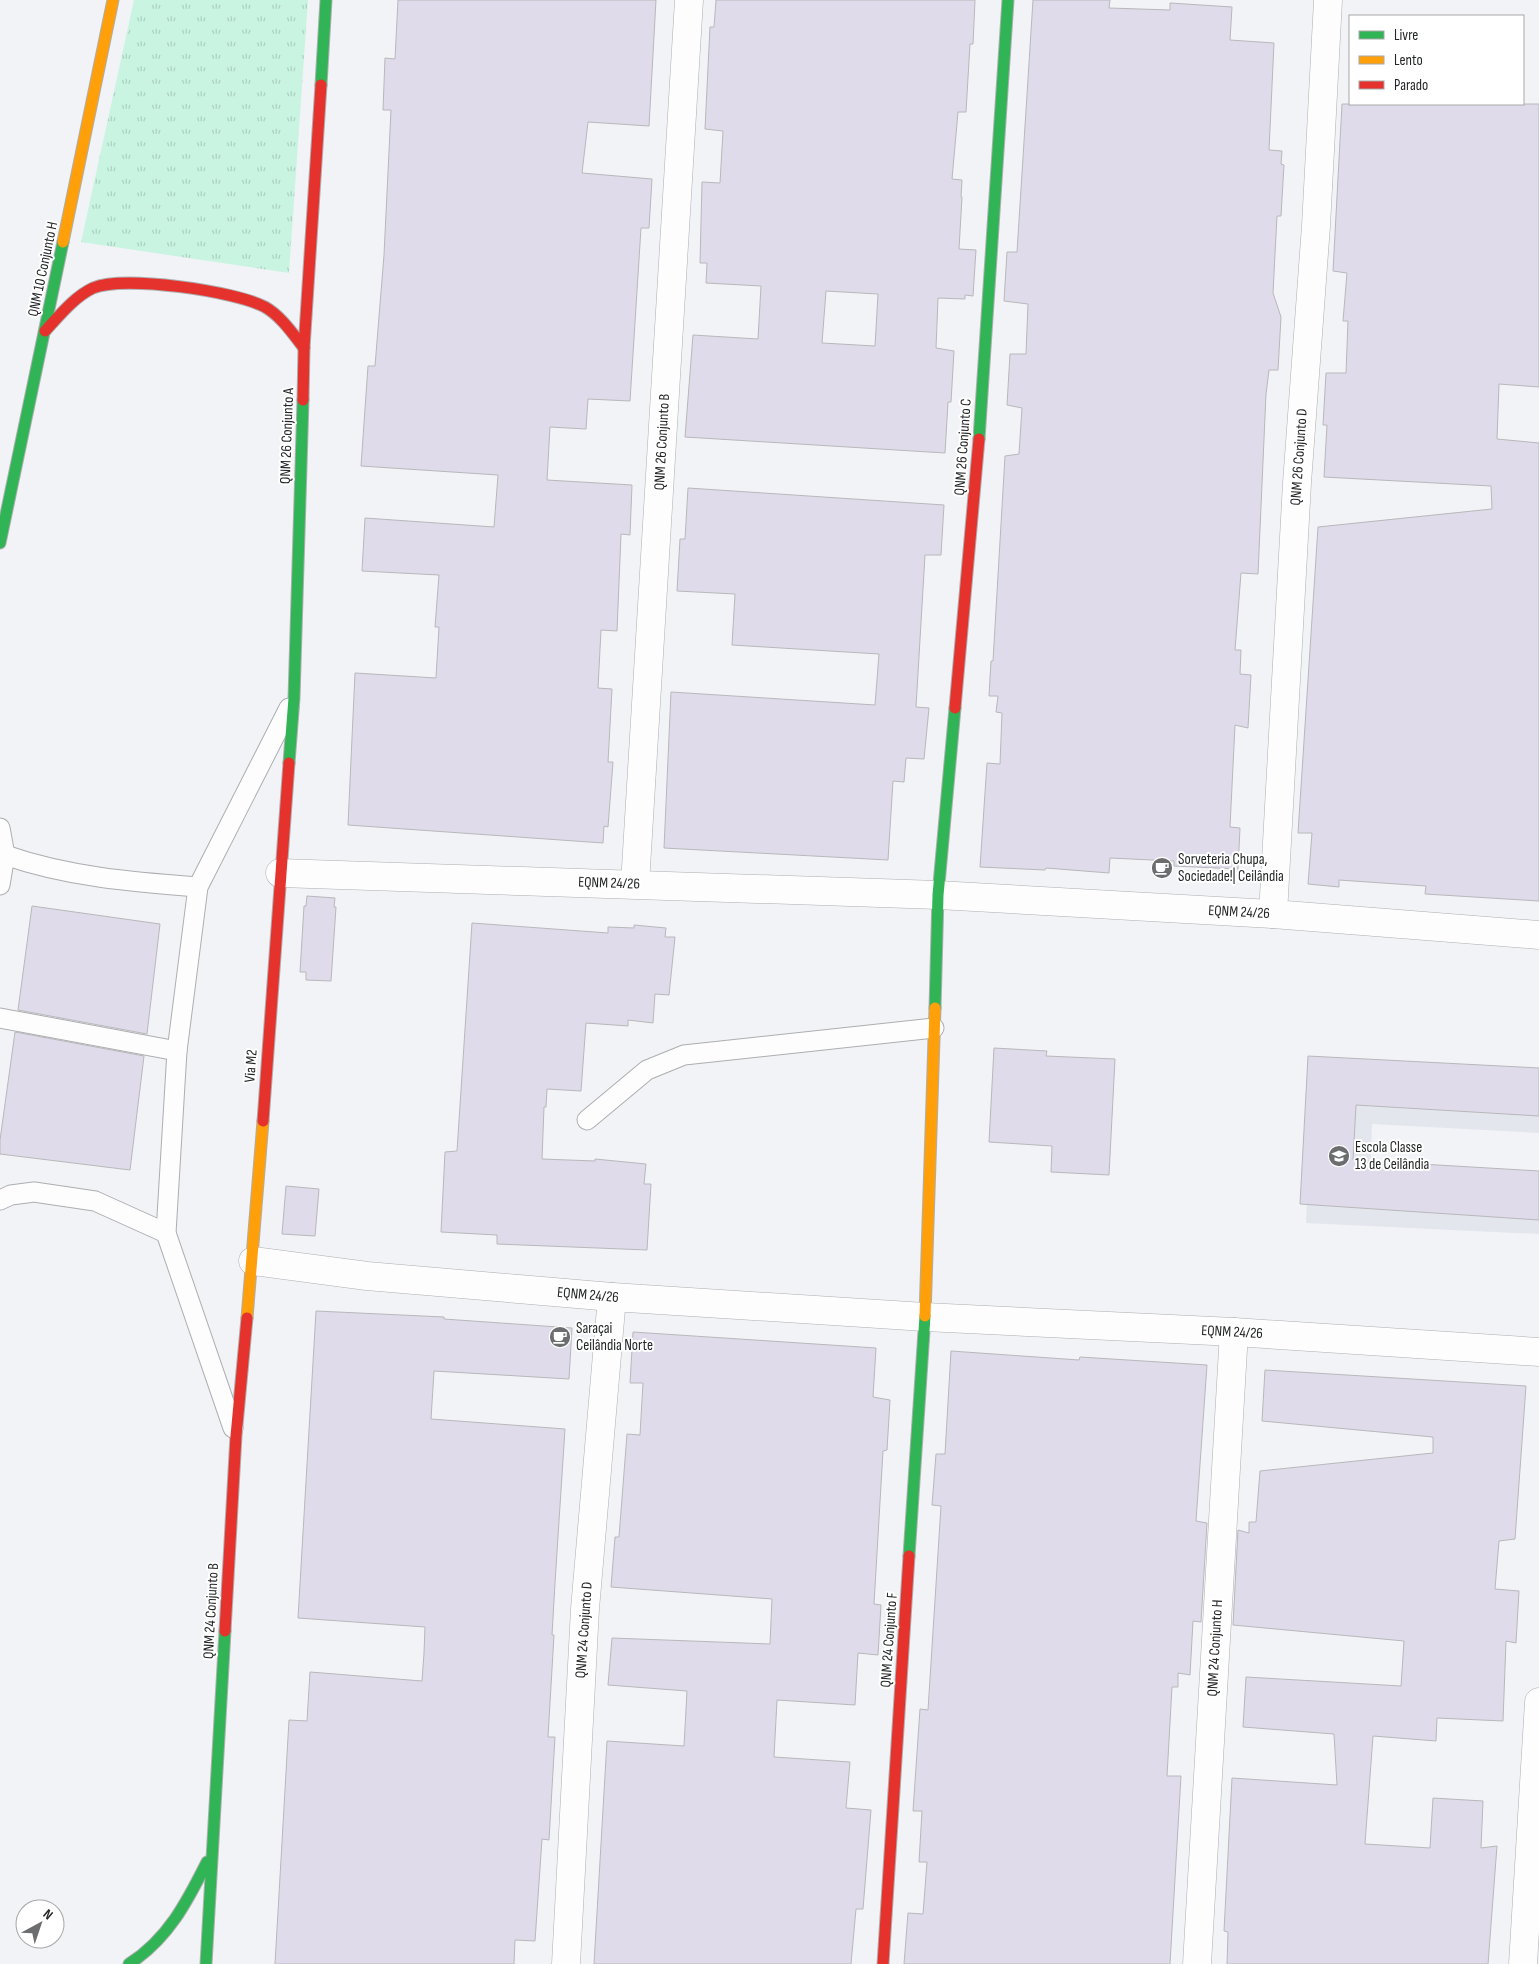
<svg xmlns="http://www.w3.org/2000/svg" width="1539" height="1964" font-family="'Sofia Sans Condensed',sans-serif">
<defs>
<pattern id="grass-tufts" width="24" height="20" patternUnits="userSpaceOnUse" patternTransform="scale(1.25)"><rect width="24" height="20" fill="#c9f4e2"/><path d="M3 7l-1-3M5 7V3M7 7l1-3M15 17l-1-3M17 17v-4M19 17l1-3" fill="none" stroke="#acd1c2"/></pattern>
</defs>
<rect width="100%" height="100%" fill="#f2f3f6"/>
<path fill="#e3e6ed" d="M1312 1076 1539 1087V1133L1372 1124 1370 1178 1539 1188V1234L1306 1223Z"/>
<path fill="url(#grass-tufts)" d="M134 0H308L289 273 81 242Z"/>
<g fill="#dfdbeb" stroke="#b8b8ba" fill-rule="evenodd">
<path d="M398 0H656L649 126 588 122 582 173 652 179 649 228H641L630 401 588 399 586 429 550 427 547 480 632 485 630 535 621 534 617 631 601 630 598 688 612 689 608 762H613L608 827 604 826 603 843 348 825 355 673 436 678 439 627H435L439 575 362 571 365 518 494 527 498 475 361 466 368 366H375L384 255 391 110H383L385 58 395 59Z"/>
<path d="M716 0H975L973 44H970L966 112H958L952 179 962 180 961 197H962L959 249 976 250 973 296 965 295V299L938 298 936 348 954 351 951 402H948L945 453 685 437 693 335 758 339 761 286 706 283 707 263H700L702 182 720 183 723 131 705 129 710 27H714ZM826 291 878 294 875 346 822 343Z"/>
<path d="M1033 0H1110L1109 8 1170 10V3L1232 7 1230 40 1274 43 1269 150 1282 151 1281 164 1284 165 1281 216H1277L1273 293 1281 317 1278 370H1269L1266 394 1258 574 1241 573 1235 650H1241L1240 674 1251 675 1248 728 1235 725 1230 827 1240 828 1238 869 1174 866V861L1110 858 1109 873 1046 868 1045 870 980 867 987 763 1000 764 1002 713 996 712 998 696H989L991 661H993L1005 456 1019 454 1022 408 1007 405 1010 354H1026L1028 304 1004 301 1007 252H1017Z"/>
<path d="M1342 104H1539V387L1499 384 1497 439 1539 443V901L1425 894 1426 886 1339 880V887L1308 884 1312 833H1298L1318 527 1492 509 1491 486 1324 477 1327 425H1323L1326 373H1346L1348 321H1343L1347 273 1333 271Z"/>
<path d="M688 488 944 505 941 555H925L916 707 929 708 924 759 906 758 904 782 893 781 888 860 664 848 671 692 875 705 879 654 732 645 735 594 677 591 680 539H685Z"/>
<path d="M307 896 335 898 334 907H336L331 981 306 980V972H300L304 906H306Z"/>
<path d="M32 906 160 924 147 1034 18 1010Z"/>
<path d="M472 923 608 933V927L634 928V925L666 928 665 937H675L669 995 655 994 653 1023 628 1020V1026L586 1023 581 1091 547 1089 546 1107H544L542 1159 595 1161V1159L646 1164 644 1184H651L647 1250 497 1244V1235L441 1232 445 1152 457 1151Z"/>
<path d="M15 1032 144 1056 130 1170 0 1154V1140Z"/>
<path d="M994 1048 1047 1051 1046 1056 1115 1059 1109 1175 1051 1172 1052 1146 989 1142Z"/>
<path d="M1308 1056 1539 1068V1116L1356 1105 1353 1160 1539 1171V1220L1300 1204Z"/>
<path d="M286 1186 319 1189 315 1236 282 1234Z"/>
<path d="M316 1311 444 1317V1319L572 1328 569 1379 434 1371 431 1419 565 1429 555 1583 552 1635H554L548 1737H555L549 1840 542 1839 535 1941 515 1940 514 1964H275L289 1720 307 1721 310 1672 422 1681 424 1653 425 1627 298 1618Z"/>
<path d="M633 1332 876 1348 873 1397 890 1400 887 1450 883 1451 874 1604 881 1605 878 1655 858 1653 855 1705 777 1700 774 1757 850 1762 846 1808 871 1810 863 1909H856L851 1964H594L607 1741 684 1746 687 1691 608 1685 612 1638 770 1644 772 1599 611 1587 615 1537H619L627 1434 640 1435 643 1383H630Z"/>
<path d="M951 1351 1079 1360 1080 1357 1207 1365 1196 1521 1207 1523 1201 1622 1193 1621 1190 1675 1178 1673V1687H1172L1167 1776H1181L1170 1964H904L908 1913 923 1914 927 1862H919L922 1811H913L920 1709 928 1710 941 1506 932 1505 936 1454H945Z"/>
<path d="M1265 1370 1526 1386 1515 1539 1499 1541 1495 1589 1519 1591 1516 1643 1506 1641 1503 1721 1437 1718 1436 1741 1373 1736 1365 1844 1430 1848 1433 1798 1483 1801 1481 1848 1497 1846 1488 1964H1227L1228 1932 1224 1931 1232 1778 1337 1785 1334 1734 1243 1727 1246 1677 1401 1686 1404 1641 1233 1625 1238 1530 1249 1533V1522H1256L1260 1471 1433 1453V1437L1262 1421Z"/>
</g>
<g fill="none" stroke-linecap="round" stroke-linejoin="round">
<g stroke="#adaeb0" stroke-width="21">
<g id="lane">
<path d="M0 828 5 855 0 885"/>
<path d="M5 855C68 877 133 882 198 887"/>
<path d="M0 1018 177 1051"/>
<path d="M587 1120 647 1070 684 1055 934 1028"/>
<path d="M0 1200 11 1195 34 1192 95 1201 166 1233"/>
<path d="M233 1428 166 1233 177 1051 198 887 289 708"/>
</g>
</g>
<g stroke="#adaeb0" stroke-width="29">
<g id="street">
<path d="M280 873 938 895 1273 914 1539 935"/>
<path d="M635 884 689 0"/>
<path d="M1273 914 1297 483 1316 226 1328 0"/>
<path d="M253 1261 367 1276 612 1297 925 1317 1234 1332 1539 1352"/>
<path d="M566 1964 585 1609 612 1297"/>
<path d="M1197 1964 1234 1332"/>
<path d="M1523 1964 1539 1702"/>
</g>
</g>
<g stroke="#adaeb0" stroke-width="13">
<g id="fast">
<path d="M321 85 326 0"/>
<path d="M979 439 1008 0"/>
<path d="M0 543 63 242"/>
<path d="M289 763 294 698 303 400"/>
<path d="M935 1008 938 895 955 708"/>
<path d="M909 1556 925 1316"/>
<path d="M129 1964C168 1939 187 1902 207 1862"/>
<path d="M206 1964 225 1631"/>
</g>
</g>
<g stroke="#adaeb0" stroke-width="13">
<g id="slow">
<path d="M63 242 113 0"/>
<path d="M925 1316 935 1008"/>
<path d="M247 1318 263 1121"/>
</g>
</g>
<g stroke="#adaeb0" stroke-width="13">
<g id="jam">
<path d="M45 331C59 316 74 297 93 288 124 275 235 291 265 307 281 316 293 334 304 348"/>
<path d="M303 400 304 348 321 85"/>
<path d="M955 708 979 439"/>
<path d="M263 1121 289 763"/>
<path d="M225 1631 236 1436 247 1318"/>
<path d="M883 1964 909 1556"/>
</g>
</g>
<use href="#lane" stroke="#fdfdfe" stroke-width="19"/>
<use href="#street" stroke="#fdfdfe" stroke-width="28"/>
<use href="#fast" stroke="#30b455" stroke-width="11"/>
<use href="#slow" stroke="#ff9f0a" stroke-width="11"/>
<use href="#jam" stroke="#e5322d" stroke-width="11"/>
</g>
<defs>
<g id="cafe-disc" transform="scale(1.125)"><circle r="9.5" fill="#6c6d6f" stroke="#fff"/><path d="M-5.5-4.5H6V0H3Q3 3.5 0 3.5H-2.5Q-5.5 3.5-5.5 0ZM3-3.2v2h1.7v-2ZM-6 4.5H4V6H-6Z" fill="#fff"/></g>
<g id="school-disc" transform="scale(1.125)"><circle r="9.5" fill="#6c6d6f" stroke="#fff"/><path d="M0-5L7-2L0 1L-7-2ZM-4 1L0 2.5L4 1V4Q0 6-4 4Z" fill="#fff"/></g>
</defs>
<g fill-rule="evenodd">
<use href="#cafe-disc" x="1162" y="868"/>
<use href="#school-disc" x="1339" y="1156"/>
<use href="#cafe-disc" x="560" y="1337"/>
</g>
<g text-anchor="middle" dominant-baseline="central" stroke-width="4" stroke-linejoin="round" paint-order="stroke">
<g font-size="15" fill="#242526" stroke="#fff">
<text transform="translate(43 269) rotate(-78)">QNM 10 Conjunto H</text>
<text transform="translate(287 436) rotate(-88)">QNM 26 Conjunto A</text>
<text transform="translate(662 442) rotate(-87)">QNM 26 Conjunto B</text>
<text transform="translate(963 447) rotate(-86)">QNM 26 Conjunto C</text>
<text transform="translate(1299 457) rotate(-86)">QNM 26 Conjunto D</text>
<text transform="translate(609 883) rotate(2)">EQNM 24/26</text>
<text transform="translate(1239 912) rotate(3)">EQNM 24/26</text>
<text transform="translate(251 1066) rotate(-86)">Via M2</text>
<text transform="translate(588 1295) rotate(5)">EQNM 24/26</text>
<text transform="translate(1232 1332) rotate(3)">EQNM 24/26</text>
<text transform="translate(211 1611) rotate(-87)">QNM 24 Conjunto B</text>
<text transform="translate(584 1630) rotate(-86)">QNM 24 Conjunto D</text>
<text transform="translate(889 1640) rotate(-86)">QNM 24 Conjunto F</text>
<text transform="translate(1215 1648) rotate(-87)">QNM 24 Conjunto H</text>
</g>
<g font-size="15" fill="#242526" stroke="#fff" text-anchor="start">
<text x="1178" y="859">Sorveteria Chupa,<tspan x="1178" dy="17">Sociedade!| Ceilândia</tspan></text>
<text x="1355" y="1147">Escola Classe<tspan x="1355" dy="17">13 de Ceilândia</tspan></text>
<text x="576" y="1328">Saraçai<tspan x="576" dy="17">Ceilândia Norte</tspan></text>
</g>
</g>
<rect x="1349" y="15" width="175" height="90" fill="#ffffff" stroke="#a7a8a8"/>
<rect x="1359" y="31" width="25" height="8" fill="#30b455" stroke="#a7a8a8"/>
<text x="1394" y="40" font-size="15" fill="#242526">Livre</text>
<rect x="1359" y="56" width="25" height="8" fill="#ff9f0a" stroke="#a7a8a8"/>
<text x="1394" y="65" font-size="15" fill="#242526">Lento</text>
<rect x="1359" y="81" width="25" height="8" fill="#e5322d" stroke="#a7a8a8"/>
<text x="1394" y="90" font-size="15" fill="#242526">Parado</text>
<g transform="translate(40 1924) rotate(40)"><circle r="24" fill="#ffffff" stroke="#a7a8a8"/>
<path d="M0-4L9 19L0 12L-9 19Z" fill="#6c6d6f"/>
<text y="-8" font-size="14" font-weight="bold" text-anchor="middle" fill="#242526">N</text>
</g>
</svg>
